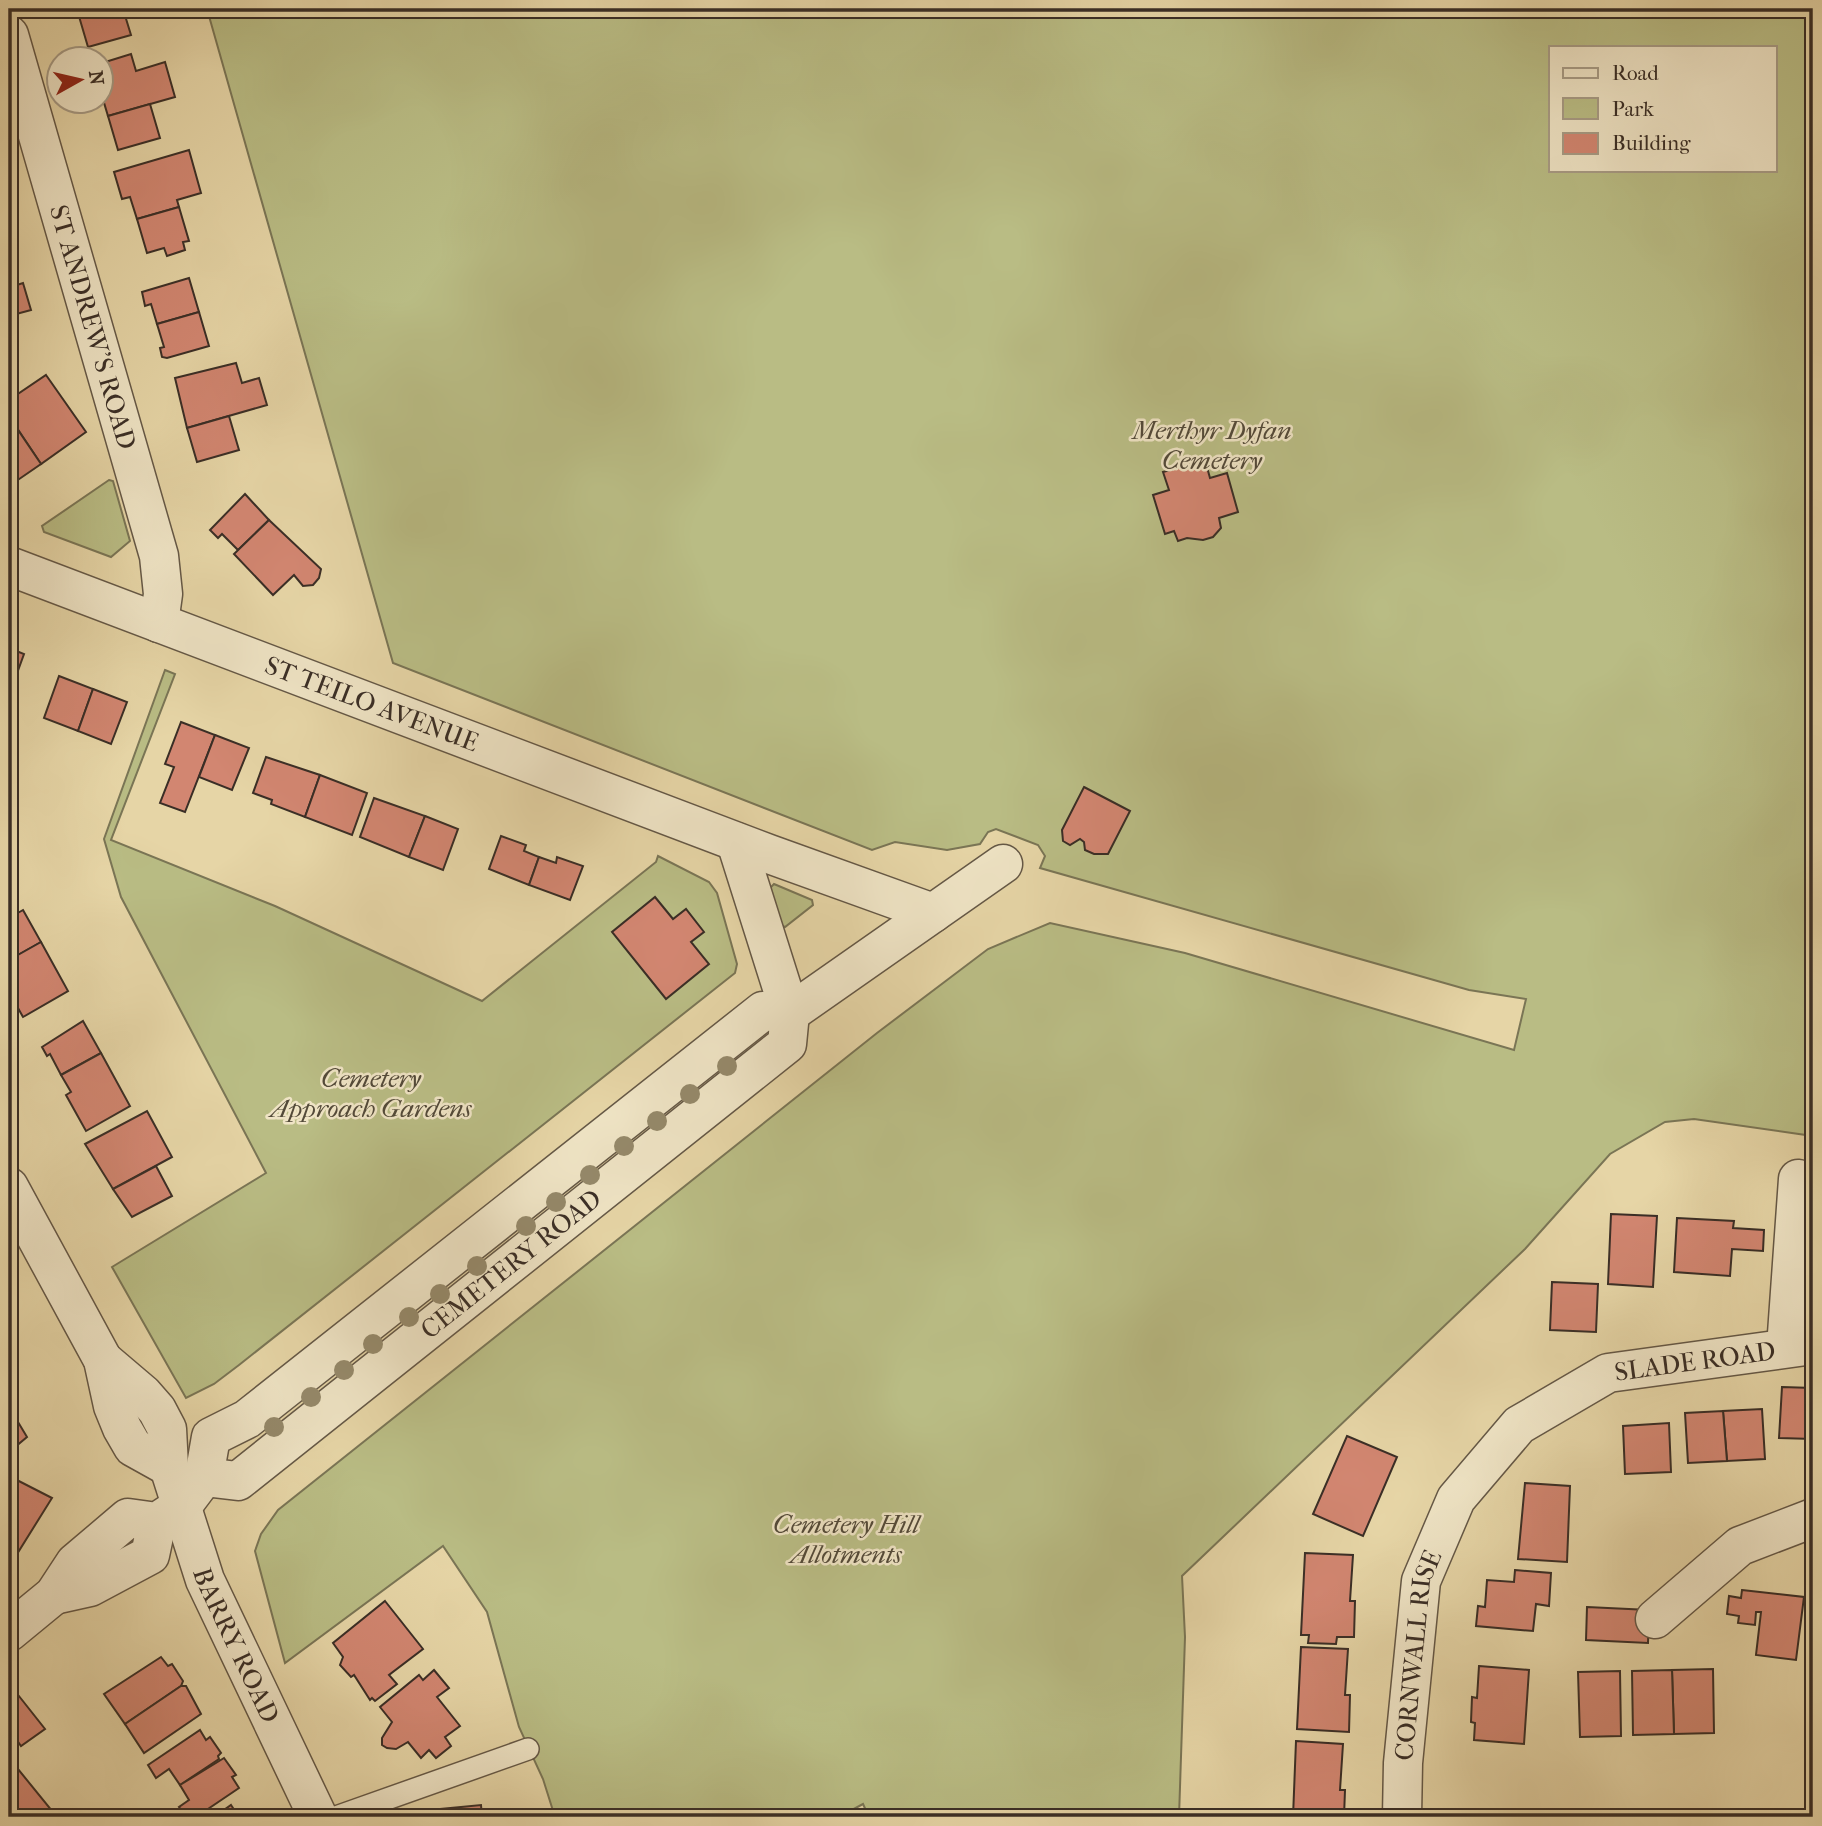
<svg xmlns="http://www.w3.org/2000/svg" width="1822" height="1826" font-family="'IM FELL French Canon',serif">
<rect width="100%" height="100%" fill="#e6d5a6"/>
<filter id="stains"><feTurbulence type="fractalNoise" baseFrequency=".00286" numOctaves="4"/><feColorMatrix values="0 0 0 0 .2 0 0 0 0 .09 0 0 0 0 .02 0 0 0 .5 -.17"/></filter>
<radialGradient id="worn" r=".72"><stop offset=".6" stop-color="#630" stop-opacity="0"/><stop offset="1" stop-color="#630" stop-opacity=".3"/></radialGradient>
<g fill="#b9bc84" stroke="#7a7555" stroke-width="2" fill-rule="evenodd">
<path d="M207 9H1813V1136L1694 1119 1665 1122 1610 1154 1525 1249 1182 1576 1185 1637 1179 1817H869L863 1804 839 1817H555L543 1779 519 1727 487 1612 443 1546 285 1663 255 1551 261 1534 278 1510 877 1033 988 949 1050 923 1185 953 1514 1050 1526 999 1469 990 1040 868 1045 856 1038 845 996 829 988 832 980 844 947 850 895 842 872 850 393 663ZM1551 47H1775V170H1551Z"/>
<path d="M109 480 113 481 130 541 111 557 44 532 42 526Z"/>
<path d="M165 670 175 674 111 840 275 906 482 1001 656 862 658 856 709 882 717 893 737 964 735 973 239 1365 214 1384 186 1398 112 1267 266 1173 121 897 104 839Z"/>
<path d="M774 884 812 900 813 905 785 927 780 925 770 888Z"/>
</g>
<g fill="#d28671" stroke="#3a2e26" stroke-width="2">
<path d="M92 9H123L131 35 88 47 78 13Z"/>
<path d="M131 54 136 71 165 62 175 97 108 116 102 96V63Z"/>
<path d="M150 104 160 138 118 150 108 116Z"/>
<path d="M189 150 201 193 177 200 179 207 137 219 130 197 122 199 114 172Z"/>
<path d="M179 207 189 241 183 242 185 250 167 256 164 248 147 253 137 219Z"/>
<path d="M13 269 17 285 23 283 31 310 9 316V270Z"/>
<path d="M189 278 199 312 157 324 151 304 145 306 142 292Z"/>
<path d="M199 312 209 346 167 358 162 357 160 348 164 347 157 324Z"/>
<path d="M236 363 242 383 259 378 267 405 187 428 175 378Z"/>
<path d="M46 375 86 432 41 464 9 416V400Z"/>
<path d="M229 416 239 450 197 462 187 428Z"/>
<path d="M16 427 41 464 12 484 9 480V432Z"/>
<path d="M1205 460 1210 478 1227 473 1238 512 1219 518 1221 528 1213 537 1203 540 1187 538 1178 541 1174 531 1165 534 1153 495 1169 490 1163 472Z"/>
<path d="M245 494 269 520 238 550 222 534 218 538 210 530Z"/>
<path d="M269 520 321 569 319 578 313 585 303 586 294 575 273 595 234 554Z"/>
<path d="M9 648 24 654 12 687 9 686Z"/>
<path d="M59 676 93 689 78 731 44 718Z"/>
<path d="M93 689 127 702 111 744 78 731Z"/>
<path d="M181 722 215 735 185 812 160 803 174 767 165 764Z"/>
<path d="M215 735 249 748 232 790 199 777Z"/>
<path d="M266 757 320 775 305 817 271 804 272 800 253 793Z"/>
<path d="M320 775 367 793 352 835 305 817Z"/>
<path d="M1084 787 1130 811 1108 854H1094L1085 850 1084 842 1080 839 1070 845 1063 841 1062 830Z"/>
<path d="M374 798 425 816 409 857 360 837Z"/>
<path d="M425 816 458 829 443 870 409 857Z"/>
<path d="M501 836 526 845 524 851 539 857 529 885 489 869Z"/>
<path d="M539 857 556 863 557 857 583 866 570 900 529 885Z"/>
<path d="M655 897 673 919 686 909 704 932 691 942 709 964 666 999 612 932Z"/>
<path d="M23 910 41 942 9 960V918Z"/>
<path d="M41 942 68 991 23 1017 9 992V960Z"/>
<path d="M83 1021 101 1053 61 1075 50 1054 47 1056 42 1047Z"/>
<path d="M101 1053 130 1106 86 1131 66 1095 71 1092 61 1075Z"/>
<path d="M147 1111 172 1157 113 1189 85 1144Z"/>
<path d="M156 1166 172 1196 132 1217 113 1189Z"/>
<path d="M1611 1214 1657 1216 1653 1287 1608 1284Z"/>
<path d="M1677 1218 1734 1221 1733 1228 1764 1230 1763 1251 1732 1249 1730 1276 1674 1272Z"/>
<path d="M1552 1282 1598 1284 1596 1332 1550 1330Z"/>
<path d="M1782 1387 1813 1388V1439L1779 1438Z"/>
<path d="M9 1407 27 1437 9 1452Z"/>
<path d="M1762 1409 1765 1459 1727 1461 1723 1411Z"/>
<path d="M1723 1411 1727 1461 1688 1463 1685 1413Z"/>
<path d="M1669 1423 1671 1472 1625 1474 1623 1426Z"/>
<path d="M1347 1436 1397 1457 1363 1536 1313 1514Z"/>
<path d="M9 1476 52 1498 17 1554 9 1549Z"/>
<path d="M1525 1483 1570 1486 1567 1562 1518 1559Z"/>
<path d="M1305 1553 1353 1555 1350 1601H1355L1354 1637H1337L1336 1644 1308 1643 1309 1635H1301Z"/>
<path d="M1515 1570 1551 1573 1549 1606 1536 1604 1533 1631 1476 1626 1478 1606 1485 1607 1487 1580 1514 1582Z"/>
<path d="M1742 1590 1804 1597 1796 1660 1756 1655 1761 1612H1756L1755 1625 1738 1623 1739 1616 1727 1614 1729 1596 1741 1598Z"/>
<path d="M385 1601 423 1649 389 1675 397 1684 375 1701 372 1698 370 1700 354 1675 351 1677 340 1665 343 1657 333 1643Z"/>
<path d="M1587 1607 1649 1610 1648 1643 1586 1640Z"/>
<path d="M1301 1647 1348 1649 1345 1695H1350L1349 1732 1297 1729Z"/>
<path d="M161 1657 168 1666 172 1664 183 1681 181 1686 125 1724 104 1694Z"/>
<path d="M1479 1666 1529 1670 1524 1744 1474 1740 1475 1723 1471 1722 1472 1697 1477 1698Z"/>
<path d="M1713 1669 1714 1733 1674 1734 1672 1670Z"/>
<path d="M434 1670 449 1688 437 1697 460 1726 445 1737 451 1746 436 1758 429 1750 421 1758 408 1742 396 1749 387 1748 382 1745V1738L392 1722 380 1707 419 1675 423 1680Z"/>
<path d="M1672 1670 1674 1734 1633 1735 1632 1671Z"/>
<path d="M1620 1671 1621 1736 1580 1737 1578 1672Z"/>
<path d="M11 1686 45 1729 21 1746 9 1729Z"/>
<path d="M181 1686H186L201 1714 144 1753 125 1724Z"/>
<path d="M200 1730 206 1740 210 1737 221 1753 218 1756 219 1759 180 1785 169 1769 156 1778 148 1765Z"/>
<path d="M1296 1741 1343 1744 1340 1790H1345L1344 1817H1293Z"/>
<path d="M9 1758 57 1817H9Z"/>
<path d="M224 1758 236 1775 232 1777 239 1788 196 1817H187L179 1807 189 1800 180 1785Z"/>
<path d="M231 1805 239 1817H242H214Z"/>
<path d="M481 1805 482 1817H442L441 1809Z"/>
</g>
<g fill="none" stroke-linecap="round" stroke-linejoin="round">
<g stroke="#655846" stroke-width="24">
<path id="service" d="M336 1817 528 1749"/>
</g>
<g stroke="#655846" stroke-width="41">
<g id="minor">
<path id="s1" d="M9 35 159 556 163 594 159 623"/>
<path id="s2" d="M9 566 769 854 933 913"/>
<path d="M1786 1348 1798 1179"/>
<path id="s3" d="M204 1477 238 1481 787 1044 790 1013 736 842"/>
<path d="M183 1505 204 1477 211 1437 247 1419 763 1011 790 1013 1003 864"/>
<path d="M1655 1619 1740 1546 1813 1518"/>
<path id="s4" d="M1402 1817 1403 1763 1421 1581 1456 1499 1519 1425 1608 1373 1813 1345"/>
</g>
</g>
<g stroke="#655846" stroke-width="41">
<g id="tertiary">
<path d="M9 1187 103 1360 113 1406 122 1428 133 1447 169 1467"/>
<path id="s5" d="M103 1360 143 1394 157 1410 167 1429 169 1467 205 1580 318 1817"/>
<path d="M54 1595 90 1587 150 1555 157 1522"/>
<path d="M9 1632 54 1595 75 1563 128 1518 157 1522 183 1505"/>
</g>
</g>
<use href="#service" stroke="#efe4c5" stroke-width="21"/>
<use href="#minor" stroke="#efe4c5" stroke-width="38"/>
<use href="#tertiary" stroke="#efe4c5" stroke-width="38"/>
</g>
<g fill="#95896a">
<circle cx="727" cy="1066" r="10"/>
<circle cx="690" cy="1094" r="10"/>
<circle cx="657" cy="1121" r="10"/>
<circle cx="624" cy="1146" r="10"/>
<circle cx="590" cy="1175" r="10"/>
<circle cx="556" cy="1202" r="10"/>
<circle cx="526" cy="1226" r="10"/>
<circle cx="477" cy="1266" r="10"/>
<circle cx="440" cy="1294" r="10"/>
<circle cx="409" cy="1317" r="10"/>
<circle cx="373" cy="1344" r="10"/>
<circle cx="344" cy="1370" r="10"/>
<circle cx="311" cy="1397" r="10"/>
<circle cx="274" cy="1427" r="10"/>
</g>
<g text-anchor="middle" dominant-baseline="central" stroke-width="5" stroke-linejoin="round" paint-order="stroke">
<g font-size="26" fill="#3a2e26" stroke="#efe4c5">
<text stroke="none"><textPath href="#s1" startOffset="304">ST ANDREW'S ROAD</textPath></text>
<text stroke="none"><textPath href="#s2" startOffset="388">ST TEILO AVENUE</textPath></text>
<text stroke="none"><textPath href="#s3" startOffset="383">CEMETERY ROAD</textPath></text>
<text stroke="none"><textPath href="#s4" startOffset="614">SLADE ROAD</textPath></text>
<text stroke="none"><textPath href="#s5" startOffset="324">BARRY ROAD</textPath></text>
<text stroke="none"><textPath href="#s4" startOffset="163">CORNWALL RISE</textPath></text>
</g>
<g font-size="26" font-style="italic" fill="#534a39" stroke="#efe4c5">
<text x="1212" y="430">Merthyr Dyfan<tspan x="1212" dy="30">Cemetery</tspan></text>
<text x="371" y="1078">Cemetery<tspan x="371" dy="30">Approach Gardens</tspan></text>
<text x="846" y="1524">Cemetery Hill<tspan x="846" dy="30">Allotments</tspan></text>
</g>
</g>
<rect width="1822" height="1826" fill="none" stroke="#e6d5a6" stroke-width="35"/>
<rect x="10" y="10" width="1801" height="1805" fill="none" stroke="#3a2e26" stroke-width="3.5"/>
<rect x="18" y="18" width="1787" height="1791" fill="none" stroke="#3a2e26" stroke-width="2"/>
<rect x="1549" y="46" width="228" height="126" fill="#efe4c5" stroke="#a79b85" stroke-width="2"/>
<rect x="1563" y="68" width="35" height="10" fill="#efe4c5" stroke="#a79b85" stroke-width="2"/>
<text x="1612" y="80" font-size="21" fill="#3a2e26">Road</text>
<rect x="1563" y="98" width="35" height="21" fill="#b9bc84" stroke="#a79b85" stroke-width="2"/>
<text x="1612" y="116" font-size="21" fill="#3a2e26">Park</text>
<rect x="1563" y="133" width="35" height="21" fill="#d28671" stroke="#a79b85" stroke-width="2"/>
<text x="1612" y="150" font-size="21" fill="#3a2e26">Building</text>
<g transform="translate(80 80) rotate(82)"><circle r="33" fill="#efe4c5" stroke="#a79b85" stroke-width="2"/>
<path d="M0-5L12 26L0 18L-12 26Z" fill="#8f2418"/>
<text y="-10" font-size="19" font-weight="bold" text-anchor="middle" fill="#3a2e26">N</text>
</g>
<rect width="100%" height="100%" filter="url(#stains)"/>
<rect width="100%" height="100%" fill="url(#worn)"/>
</svg>
